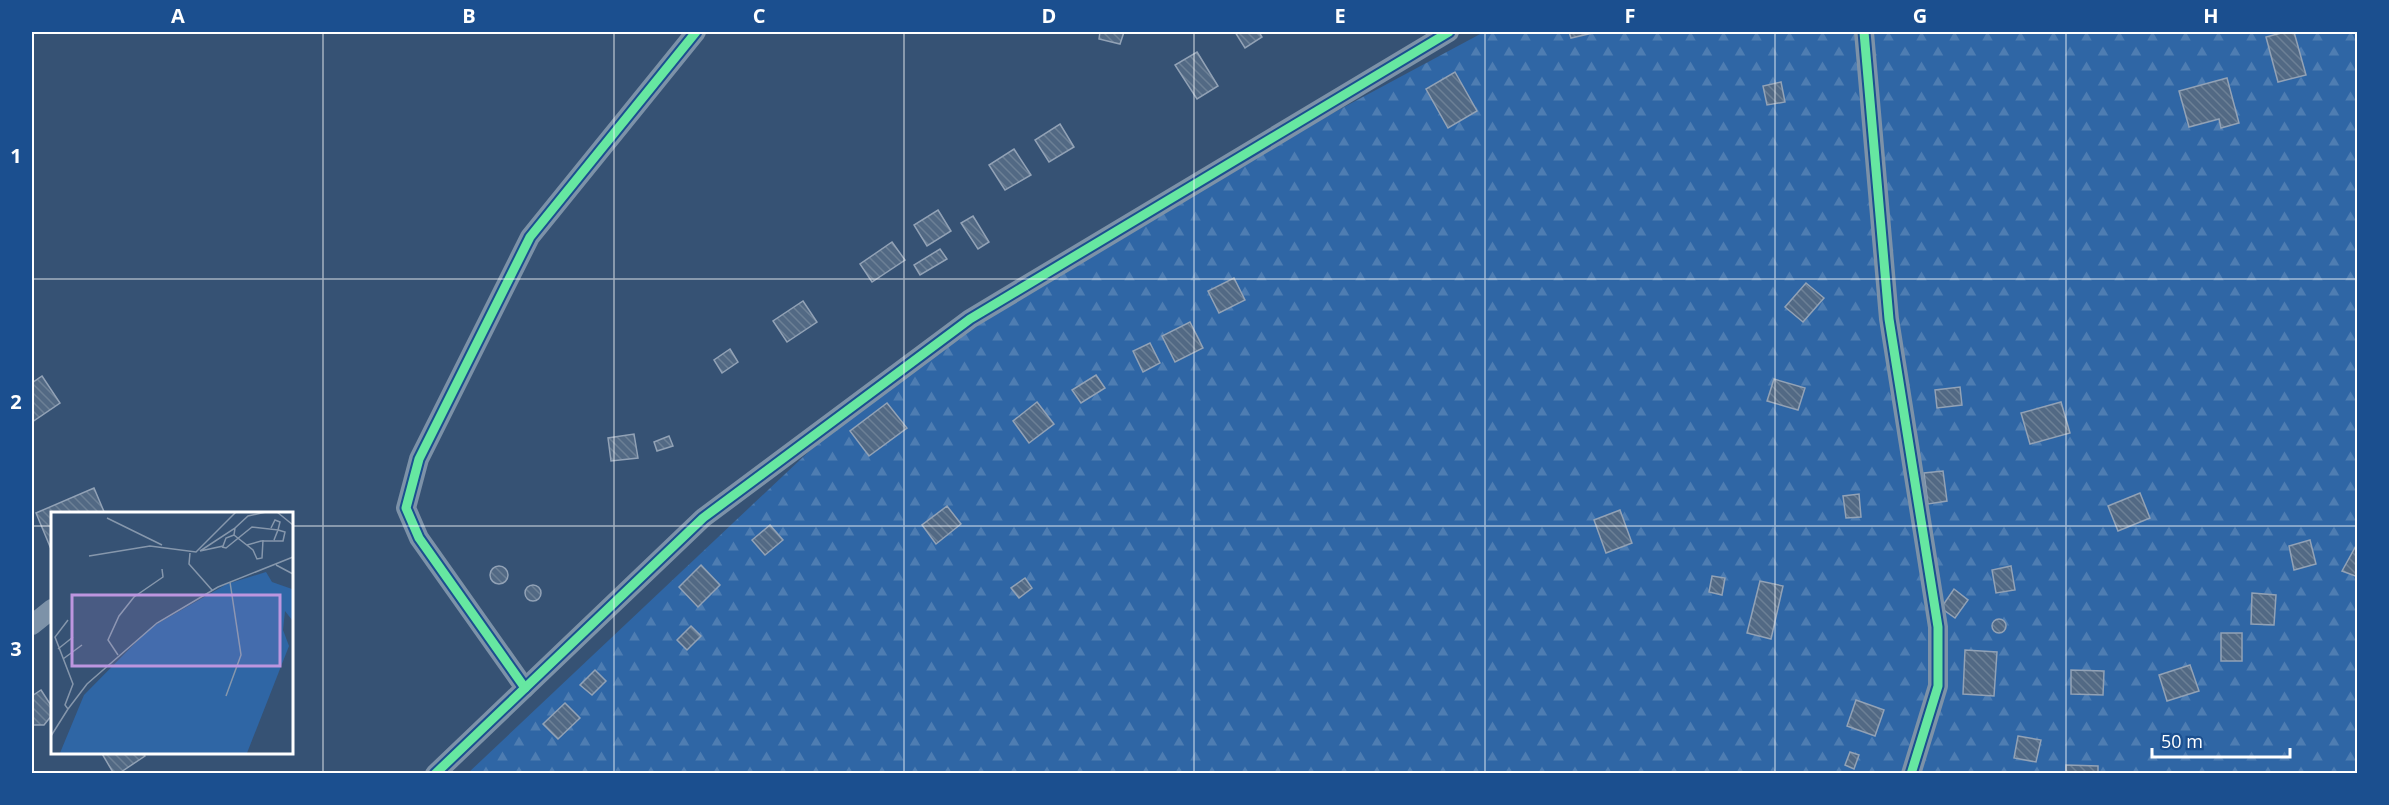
<svg xmlns="http://www.w3.org/2000/svg" width="2389" height="805" font-family="'Open Sans',sans-serif">
<defs>
<pattern id="forest-firs" width="22" height="20" patternUnits="userSpaceOnUse" patternTransform="scale(1.5)"><rect width="22" height="20" fill="#2f66a5"/><path d="M5 1l3.5 6h-7zM16 11l3.5 6h-7z" fill="#4e7db2"/></pattern>
<pattern id="building-back-hatch" width="6" height="6" patternUnits="userSpaceOnUse" patternTransform="scale(1.5)"><rect width="6" height="6" fill="#526984"/><path d="M-1 5l2 2M0 0l6 6M5-1l2 2" fill="none" stroke="#6c8096"/></pattern>
</defs>
<rect width="100%" height="100%" fill="#365274"/>
<path fill="url(#forest-firs)" d="M1484 32H2357V773L467 774 892 373 1253 156Z"/>
<g fill="url(#building-back-hatch)" stroke="#92a2b6" stroke-width="1.5">
<path d="M1100 32H1124L1120 44 1099 39Z"/>
<path d="M1235 32H1259L1262 37 1245 48Z"/>
<path d="M1569 32H1597L1571 38Z"/>
<path d="M2285 32H2294L2306 75 2278 82 2266 37Z"/>
<path d="M1197 52 1218 86 1197 99 1175 65Z"/>
<path d="M1455 72 1477 111 1448 128 1426 89Z"/>
<path d="M2227 78 2239 123 2221 128 2219 119 2189 127 2179 91Z"/>
<path d="M1781 82 1785 102 1767 105 1763 86Z"/>
<path d="M1060 124 1074 147 1049 162 1035 140Z"/>
<path d="M1014 149 1031 175 1005 190 989 165Z"/>
<path d="M938 210 951 231 927 246 914 225Z"/>
<path d="M973 216 989 242 978 249 961 223Z"/>
<path d="M892 242 905 260 872 282 860 264Z"/>
<path d="M940 249 947 259 920 275 914 265Z"/>
<path d="M1234 278 1245 300 1219 313 1208 291Z"/>
<path d="M1806 283 1824 298 1803 322 1785 307Z"/>
<path d="M803 301 817 322 787 342 773 321Z"/>
<path d="M1190 322 1203 348 1175 362 1162 336Z"/>
<path d="M1150 343 1160 363 1143 372 1133 351Z"/>
<path d="M730 349 738 362 722 373 714 360Z"/>
<path d="M1096 375 1105 388 1081 403 1072 390Z"/>
<path d="M42 376 60 403 32 422V383Z"/>
<path d="M1774 379 1805 388 1798 410 1767 401Z"/>
<path d="M1960 387 1962 405 1937 408 1935 390Z"/>
<path d="M1037 402 1054 424 1029 443 1013 421Z"/>
<path d="M2061 402 2070 433 2030 444 2021 413Z"/>
<path d="M887 403 907 428 869 456 850 431Z"/>
<path d="M634 434 638 458 611 461 608 438Z"/>
<path d="M669 436 673 446 657 451 654 442Z"/>
<path d="M1943 471 1947 501 1928 504 1924 473Z"/>
<path d="M94 488 105 514H52L51 549 36 513Z"/>
<path d="M2140 493 2150 518 2118 531 2108 506Z"/>
<path d="M1859 494 1861 517 1846 518 1843 496Z"/>
<path d="M947 506 961 524 936 544 922 525Z"/>
<path d="M1620 510 1632 543 1606 553 1594 520Z"/>
<path d="M770 525 783 540 765 555 752 540Z"/>
<path d="M2310 540 2316 564 2294 570 2289 546Z"/>
<path d="M2357 544H2358V577L2342 571Z"/>
<path d="M701 565 720 585 698 607 679 587Z"/>
<path d="M2011 566 2015 590 1996 593 1992 570Z"/>
<circle cx="499" cy="575" r="9"/>
<path d="M1712 576 1725 578 1722 595 1709 592Z"/>
<path d="M1025 578 1032 588 1019 598 1011 588Z"/>
<path d="M1760 581 1783 586 1771 639 1747 633Z"/>
<circle cx="533" cy="593" r="8"/>
<path d="M1954 589 1968 600 1955 618 1941 608Z"/>
<path d="M2252 593 2276 595 2274 625 2251 624Z"/>
<circle cx="1999" cy="626" r="7"/>
<path d="M691 626 701 636 687 650 677 640Z"/>
<rect x="2221" y="633" width="21" height="28"/>
<path d="M1965 650 1997 652 1994 696 1963 694Z"/>
<path d="M2190 665 2199 691 2167 701 2159 675Z"/>
<path d="M595 670 606 681 592 695 580 685Z"/>
<path d="M2071 670 2104 671 2103 695 2071 694Z"/>
<path d="M41 690 52 707V715L44 725H32V696Z"/>
<path d="M1856 700 1884 710 1875 736 1847 726Z"/>
<path d="M565 703 580 718 558 739 543 724Z"/>
<path d="M2018 736 2041 740 2036 762 2014 758Z"/>
<path d="M101 752H143L145 756 118 774H114Z"/>
<path d="M1850 752 1859 755 1854 769 1845 765Z"/>
<path d="M2066 765 2098 766V774H2066Z"/>
</g>
<g fill="none" stroke-linecap="round" stroke-linejoin="round">
<g stroke="#7d92a8" stroke-width="20">
<path d="M1864 32 1889 319 1938 627V686L1911 774"/>
<path d="M32 625 52 609"/>
<path d="M525 688 419 538 406 508 419 459 530 237 696 32"/>
<path d="M435 774 703 518 970 319 1449 32"/>
</g>
<g stroke="#1b4f8f" stroke-width="13">
<g id="cycleway">
<path d="M1864 32 1889 319 1938 627V686L1911 774"/>
<path d="M525 688 419 538 406 508 419 459 530 237 696 32"/>
<path d="M435 774 703 518 970 319 1449 32"/>
</g>
</g>
<use href="#cycleway" stroke="#66e7a1" stroke-width="9"/>
</g>
<path fill="none" stroke="#fff" stroke-width="1.5" stroke-opacity="0.55" d="M323 32V774M614 32V774M904 32V774M1194 32V774M1485 32V774M1775 32V774M2066 32V774M32 279H2358M32 526H52M291 526H2358"/>
<g transform="translate(51 512)">
<rect width="242" height="242" fill="#365274"/>
<path d="M215 60 221 70 241 77V108L234 99 232 118 238 134 196 241H9L33 183 99 116 176 72Z" fill="#2f66a5"/>
<path fill="none" stroke="#8697ac" stroke-width="1.5" d="M226 0 242 13M56 6 111 33M184 16 197 4 215 0M183 23 175 26 172 34 149 39 184 16 183 23 202 38 206 47 211 46 212 28M196 33 210 29H232L234 20 227 18 223 28M171 35 175 36 201 15 227 18 229 10 224 8 220 16M139 41 138 52 161 78M38 44 99 34 145 40 185 0M225 53 242 62M7 137 22 125M67 143 57 128 68 104 83 85 112 65 111 57M12 147 31 133M175 184 190 143 179 70M17 197 36 172 106 111 167 75 242 45M0 224 17 197 14 193 22 172 4 125 17 108"/>
<path fill="#bd96df" fill-opacity="0.15" stroke="#bd96df" stroke-width="3" d="M21 83H229V154H21Z"/>
<rect width="242" height="242" fill="none" stroke="#fff" stroke-width="3"/>
</g>
<rect width="2389" height="805" fill="none" stroke="#1b4f8f" stroke-width="66"/>
<path d="M2152 748v9h138v-9" fill="none" stroke="#ffffff" stroke-width="3"/>
<text x="2161" y="748" font-size="18" fill="#ffffff" stroke="#1b4f8f" stroke-width="4.5" paint-order="stroke">50 m</text>
<rect x="33" y="33" width="2323" height="739" fill="none" stroke="#fff" stroke-width="2"/>
<g font-size="20" text-anchor="middle" font-weight="bold" fill="#fff">
<text x="178" y="23">A</text>
<text x="469" y="23">B</text>
<text x="759" y="23">C</text>
<text x="1049" y="23">D</text>
<text x="1340" y="23">E</text>
<text x="1630" y="23">F</text>
<text x="1920" y="23">G</text>
<text x="2211" y="23">H</text>
<text x="16" y="163">1</text>
<text x="16" y="409">2</text>
<text x="16" y="656">3</text>
</g>
</svg>
